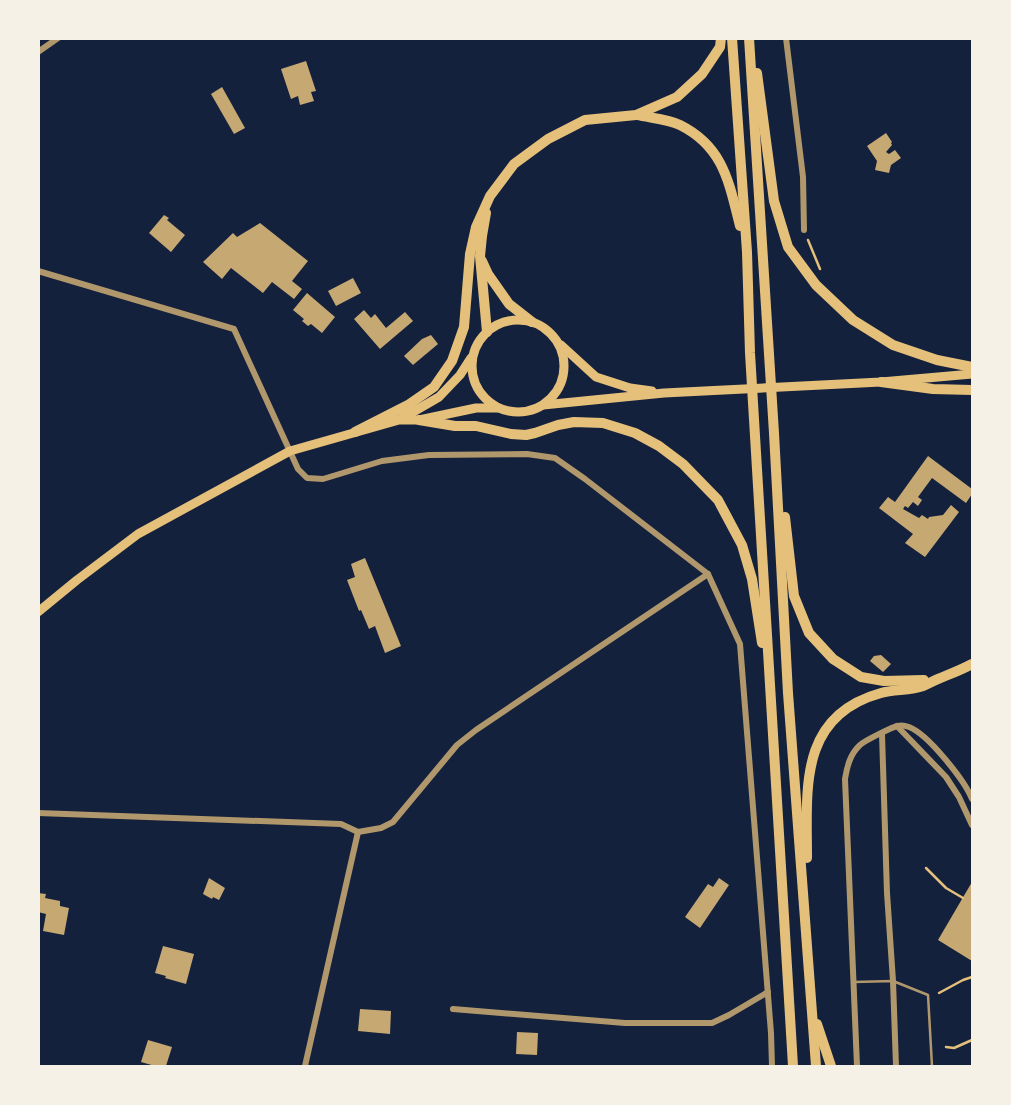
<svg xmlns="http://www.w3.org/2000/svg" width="1011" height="1105" font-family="'Public Sans',sans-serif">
<rect width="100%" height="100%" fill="#14213d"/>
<g fill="#c6a872">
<path d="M306 61 316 91 311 92 314 101 300 105 298 96 291 99 281 69Z"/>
<path d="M222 87 245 128 234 134 211 94Z"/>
<path d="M886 133 892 142 891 143 892 145 886 152 889 154 895 150 901 158 891 165 889 173 875 170 877 161 867 146Z"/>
<path d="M164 215 169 218 167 220 185 235 171 252 149 233Z"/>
<path d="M260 223 308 261 292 281 302 289 294 299 272 282 263 293 231 268 222 279 203 262 233 233 237 237Z"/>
<path d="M353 278 361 293 336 306 328 291Z"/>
<path d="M307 293 335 317 322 333 311 324 308 326 302 321 304 319 293 310Z"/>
<path d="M364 310 371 318 375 314 386 328 405 312 413 321 380 349 354 319Z"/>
<path d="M431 335 438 344 413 365 404 356 422 339Z"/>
<path d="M928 456 972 489V494L966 503 932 478 918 497 922 500 918 506 913 502 908 508 905 506 903 509 919 518 922 515 928 519 929 517 943 515 951 505 959 512 925 557 905 543 913 534 879 508 888 497 895 502Z"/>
<path d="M365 558 401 646 385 653 375 626 369 629 361 610 359 611 347 580 355 577 351 564Z"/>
<path d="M881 655 891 664 883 672 870 661 874 656Z"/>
<path d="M209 878 225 888 219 900 213 897 212 899 203 894Z"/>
<path d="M719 878 729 885 700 928 685 917 708 884 713 887Z"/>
<path d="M972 882V961L938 940Z"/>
<path d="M38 893 46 894 45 898 60 901V906L69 908 64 935 43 931 46 914 38 912Z"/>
<path d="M163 946 194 954 186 984 165 978 166 976 155 973Z"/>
<path d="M360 1009 391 1011 390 1034 358 1031Z"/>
<path d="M517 1032 538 1033 537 1055 516 1054Z"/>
<path d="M148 1040 172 1047 166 1066H155L141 1062Z"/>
</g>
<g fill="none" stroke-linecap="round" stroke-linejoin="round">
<g stroke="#e5c07b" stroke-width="2.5">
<path d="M808 240 820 269"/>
<path d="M926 868 946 888 963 898"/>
<path d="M939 993 963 980 972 977"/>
<path d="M946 1047 954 1048 972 1040"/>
</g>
<path stroke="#b1986c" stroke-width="2.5" d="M854 982 893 981 928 995 932 1066"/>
<g stroke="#b1986c" stroke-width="6">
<path d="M786 38 803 177 804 230"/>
<path d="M38 52 58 38"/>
<path d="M38 271 234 329 298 469 307 478 323 479 382 461 429 455 527 454 555 458 585 479 708 574 740 644 771 1033 772 1066"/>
<path d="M897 726 946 777 959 797 972 825"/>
<path d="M882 734 887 893 893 981 896 1066"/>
<path d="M38 813 341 824 358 832 381 828 393 822 457 745 476 730 708 574"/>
<path d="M453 1009 625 1023H712L729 1015 768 992"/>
<path d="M305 1066 358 832"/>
<path d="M857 1066 845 779C847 767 850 754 860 745 864 741 892 727 898 726 902 725 906 726 909 727 928 734 965 781 972 799"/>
</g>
<g stroke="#e5c07b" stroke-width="9">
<circle cx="518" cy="366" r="46"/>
<path d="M561 345 596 377 630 388 652 391"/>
<path d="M543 405 664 393 881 382 972 374"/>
<path d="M401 419 439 397 460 375 471 358"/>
<path d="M38 612 77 580 138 534 290 451 399 420H419L476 408H498"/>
</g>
<g stroke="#e5c07b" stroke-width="10">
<path d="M732 38 747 252 750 353 793 1066"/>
<path d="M749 38 774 433 788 693 816 1066"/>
<path d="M757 73 774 201 788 247 816 285 853 320 893 345 937 360 972 367"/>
<path d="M637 115C650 118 668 119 680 125 724 147 729 183 740 226"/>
<path d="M486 213 482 236 480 256 487 332"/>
<path d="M482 261 488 274 509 304 532 322"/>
<path d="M881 382 933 389 972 390"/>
<path d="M419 420 455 426H476L511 434 526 435 535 433 558 425 574 422 603 423 635 433 659 446 683 464 718 500 742 545 752 579 762 643"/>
<path d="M355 432 408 405 434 387 452 361 464 327 470 254 476 227 490 196 514 164 548 139 585 120 636 115 677 97 702 74 720 47 721 38"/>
<path d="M785 517 794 596 809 633 833 659 861 677 884 681 924 680"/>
<path d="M807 858C807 789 798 716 881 693 894 689 910 691 923 686 928 684 933 681 938 679 950 674 961 670 972 664"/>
<path d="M817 1024 831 1066"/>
</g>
</g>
<rect width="1011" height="1105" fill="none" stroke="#f6f1e7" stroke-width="80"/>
</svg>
